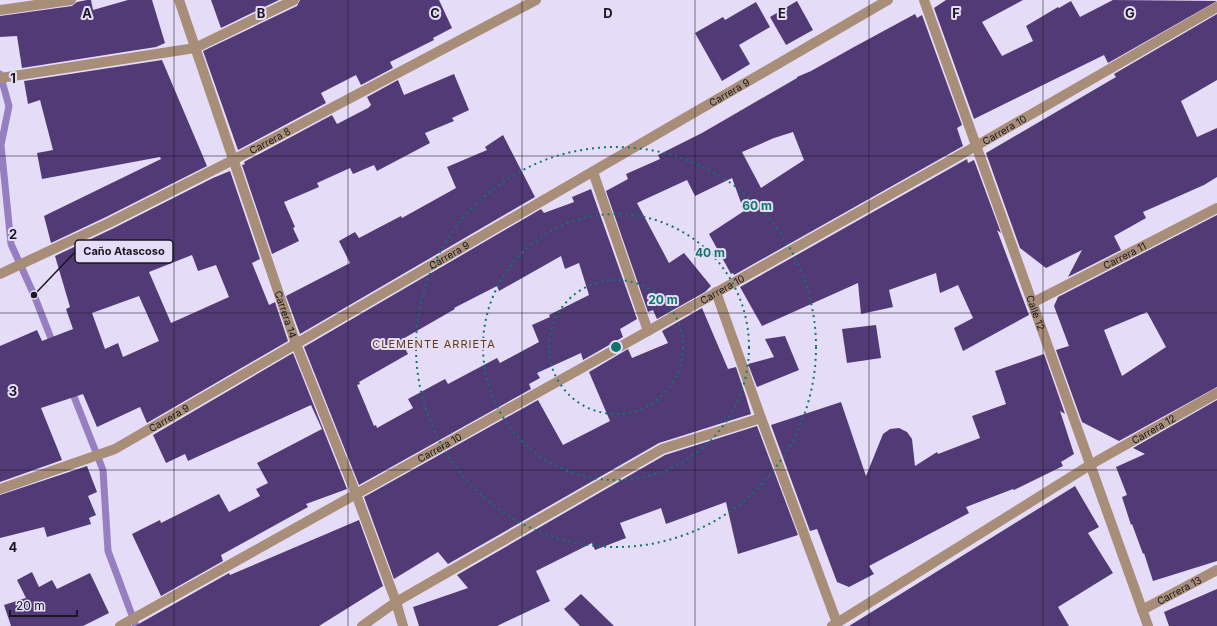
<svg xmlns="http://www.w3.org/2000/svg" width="1217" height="626" font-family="Inter,sans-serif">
<rect width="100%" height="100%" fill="#e5dcf8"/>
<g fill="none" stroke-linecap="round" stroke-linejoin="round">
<g stroke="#967ec1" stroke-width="7">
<path d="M0 74 9 106 1 145 11 244 34 295 54 346"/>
<path d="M71 389 103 470 108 551 136 626"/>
</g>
</g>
<g fill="#523a76" fill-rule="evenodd">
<path d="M87 0H91L93 10 128 0H152L165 43 156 47 22 68 17 36 0 37V16L72 6 77 2Z"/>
<path d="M211 0H279L221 28Z"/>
<path d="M300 0H439L452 28 433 38 434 40 390 62 393 68 361 85 356 75 321 93 326 103 238 150 203 51 297 6Z"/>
<path d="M946 0H1023L982 22 1002 56 1033 41 1026 26 1058 7 1059 8 1071 1 1080 17 1113 0 1217 1 1108 63 1104 55 974 119 934 8Z"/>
<path d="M797 1 813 30 786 45 770 17Z"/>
<path d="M756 2 770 27 739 45 750 64 722 81 695 33 723 17 725 20Z"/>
<path d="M915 14 917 18 922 15 962 125 957 128 963 146 734 275 733 273 731 274 709 234 744 211 732 178 695 196 687 180 637 203 669 263 684 253 711 286 705 292 657 319 653 310 648 312 606 191 628 179 626 174 660 159 658 155 702 133 797 78V77L811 71 854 47ZM793 132 804 160 761 188 742 152 774 138Z"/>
<path d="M1217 14V80L1181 101 1197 137 1217 128V177L1204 185 1143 212 1146 218 1114 236 1121 250 1068 277 1082 250 1046 268 1020 248 986 153 1116 77 1114 74Z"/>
<path d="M162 60 207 166 106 217 51 243 44 216 161 159 160 157 42 179 37 153 53 150 40 100 28 104 24 81Z"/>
<path d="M454 74 469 110 452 118 454 121 425 133 430 143 377 171 374 165 353 174 350 168 317 183 319 187 284 202 295 227 293 228 299 241 272 254 242 165 245 164 244 162 332 115 337 124 368 108 371 105 367 97 398 80 404 95Z"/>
<path d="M503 135 535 197 300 334 286 296 350 263 339 241 355 232 359 238 401 216 402 218 456 188 447 167 487 150 485 147Z"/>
<path d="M967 159 968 163 974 160 1001 233 997 230 1029 315 963 351 954 328 973 318 958 285 940 293 936 273 889 290 893 307 861 314 858 283 762 326 740 287Z"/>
<path d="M230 171 260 259 252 263 269 305 275 302 288 341 147 423 140 407 97 427 83 394 41 408 62 460 0 482V346L37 330 42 341 73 329 66 309 70 307 55 256 112 229 213 178ZM192 255 198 271 216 265 229 297 171 323 149 272ZM139 296 159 341 123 357 118 343 105 349 92 313Z"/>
<path d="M591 189 637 319 620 329 623 337 583 360 581 353 537 373 540 378 529 384 531 389 359 485 304 347 541 209 544 213 574 202 572 197ZM561 256 565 269 579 263 589 295 549 315 550 317 532 325 539 342 500 363 497 358 448 384 445 379 408 399 413 408 377 428 376 425 374 426 357 385 360 384 359 382 408 354 401 340 455 309 454 308 497 286 499 291Z"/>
<path d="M1217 215V387L1119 441 1082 422 1056 350 1069 346 1054 306 1058 297ZM1147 312 1166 347 1122 376 1104 330Z"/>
<path d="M702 308 728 369 736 367 746 397 751 414 659 443 448 564 438 552 394 579 364 497 538 400 563 445 610 421 589 372 628 349 632 358 668 343 662 331Z"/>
<path d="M876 325 881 358 847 363 842 329Z"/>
<path d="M785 336 799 370 757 387 748 364 774 357 765 339Z"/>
<path d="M293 353 347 489 306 504 308 507 221 555 223 561 161 596 132 534 160 520 161 523 219 494 229 512 260 496 256 489 268 483 257 463 322 429 311 405 188 461 185 454 166 463 153 435Z"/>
<path d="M1044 354 1065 414 1060 411 1074 454 1061 462 1063 466 1014 490 1013 489 966 507 969 513 869 566 874 574 849 587 837 582 817 529 810 531 771 425 841 402 866 476 883 434 890 429 899 428 907 432 912 439 915 466 937 452 938 454 980 438 972 416 1006 404 995 371Z"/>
<path d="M1217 400V561L1153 581 1144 553 1143 554 1132 524 1131 525 1122 497 1127 495 1116 467 1145 454 1133 448Z"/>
<path d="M757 426 798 535 738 554 726 502 666 524 661 508 620 523 626 538 595 550 592 543 536 571 550 601 497 626H419L413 607 468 588 457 575 665 455Z"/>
<path d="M87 466 97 492 88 496 96 515 89 518 91 524 47 537 44 527 0 538V495Z"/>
<path d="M1075 486 1099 527 1088 533 1113 573 1058 607 1069 626H849Z"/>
<path d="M359 520 383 586 319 626H135L229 573 230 575Z"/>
<path d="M32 572 39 587 52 580 57 589 90 573 109 613 83 626H11L4 605 26 598 17 580Z"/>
<path d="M1217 589V626H1169L1164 612Z"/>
<path d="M581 594 614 626H580L564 609Z"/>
</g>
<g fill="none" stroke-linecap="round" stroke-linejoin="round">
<g stroke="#a88e78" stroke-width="10">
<path id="s1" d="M179 0 296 344 356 494 396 602 403 626"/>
<path id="s2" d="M924 0 1148 626"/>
<path d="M0 10 71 0"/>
<path d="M0 78 195 48 294 0"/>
<path d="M593 172 648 331"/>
<path id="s3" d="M0 274 109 223 233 160 536 0"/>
<path d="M716 292 761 418 837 623"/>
<path id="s4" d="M1032 303 1217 208"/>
<path id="s5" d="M0 489 115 449 888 0"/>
<path id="s6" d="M1142 610 1217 570"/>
<path id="s7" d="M120 626 648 331 976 146 1217 7"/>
<path d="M362 626 396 602 662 449 761 418"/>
<path id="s8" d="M832 626 1090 465 1217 393"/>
</g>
</g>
<path fill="none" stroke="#1a1720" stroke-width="1" stroke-opacity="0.55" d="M174 0V626M348 0V626M522 0V626M695 0V626M869 0V626M1043 0V626M0 156H1217M0 313H1217M0 470H1217"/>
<g fill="none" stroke="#0f766e" stroke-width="2" stroke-dasharray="2 4">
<circle cx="616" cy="347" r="67"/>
<circle cx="616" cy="347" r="133"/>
<circle cx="616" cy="347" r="200"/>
</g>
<g text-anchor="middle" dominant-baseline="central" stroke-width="4" stroke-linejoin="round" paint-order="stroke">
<g font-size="10" fill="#1a1720" stroke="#e5dcf8">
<text stroke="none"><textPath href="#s5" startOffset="832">Carrera 9</textPath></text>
<text stroke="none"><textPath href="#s7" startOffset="1014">Carrera 10</textPath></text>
<text stroke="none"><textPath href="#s3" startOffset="301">Carrera 8</textPath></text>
<text stroke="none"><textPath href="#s5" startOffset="508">Carrera 9</textPath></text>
<text stroke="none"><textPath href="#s4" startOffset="104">Carrera 11</textPath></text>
<text stroke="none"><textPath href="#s7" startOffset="690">Carrera 10</textPath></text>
<text stroke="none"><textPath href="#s2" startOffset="332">Calle 12</textPath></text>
<text stroke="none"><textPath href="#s1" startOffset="332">Carrera 14</textPath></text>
<text stroke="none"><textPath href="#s5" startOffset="184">Carrera 9</textPath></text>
<text stroke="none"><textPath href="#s8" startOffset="377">Carrera 12</textPath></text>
<text stroke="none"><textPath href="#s7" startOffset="366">Carrera 10</textPath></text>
<text stroke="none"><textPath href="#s6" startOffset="42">Carrera 13</textPath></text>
</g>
<g font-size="11" letter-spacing="1" fill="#653c10" stroke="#e5dcf8">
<text x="434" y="344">CLEMENTE ARRIETA</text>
</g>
</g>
<g font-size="13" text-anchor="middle" font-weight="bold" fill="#1a1720" stroke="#e5dcf8" stroke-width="4" stroke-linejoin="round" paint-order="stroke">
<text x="87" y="18">A</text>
<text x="261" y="18">B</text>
<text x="435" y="18">C</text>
<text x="608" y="18">D</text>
<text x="782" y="18">E</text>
<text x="956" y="18">F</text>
<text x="1130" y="18">G</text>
<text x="13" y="83">1</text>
<text x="13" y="239">2</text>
<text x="13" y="396">3</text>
<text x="13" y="552">4</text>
</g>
<circle cx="616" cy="347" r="6" fill="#0f766e" stroke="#e5dcf8" stroke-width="2"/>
<g font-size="12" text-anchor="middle" font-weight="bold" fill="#0f766e" stroke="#e5dcf8" stroke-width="4" stroke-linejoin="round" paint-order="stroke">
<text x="757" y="210">60 m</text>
<text x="710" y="257">40 m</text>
<text x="663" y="304">20 m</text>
</g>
<path fill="none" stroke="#1a1720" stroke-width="1.5" d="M34 295L75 252"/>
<circle fill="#1a1720" stroke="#e5dcf8" stroke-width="1.5" cx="34" cy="295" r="4"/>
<rect fill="#e5dcf8" stroke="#1a1720" stroke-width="1.5" x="75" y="240" width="98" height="23" rx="4"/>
<g font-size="11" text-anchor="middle" font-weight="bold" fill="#1a1720">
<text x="124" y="255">Caño Atascoso</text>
</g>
<path d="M10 610v6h67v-6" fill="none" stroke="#1a1720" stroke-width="2"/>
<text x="16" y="610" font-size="12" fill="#1a1720" stroke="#e5dcf8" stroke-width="3" paint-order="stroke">20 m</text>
</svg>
